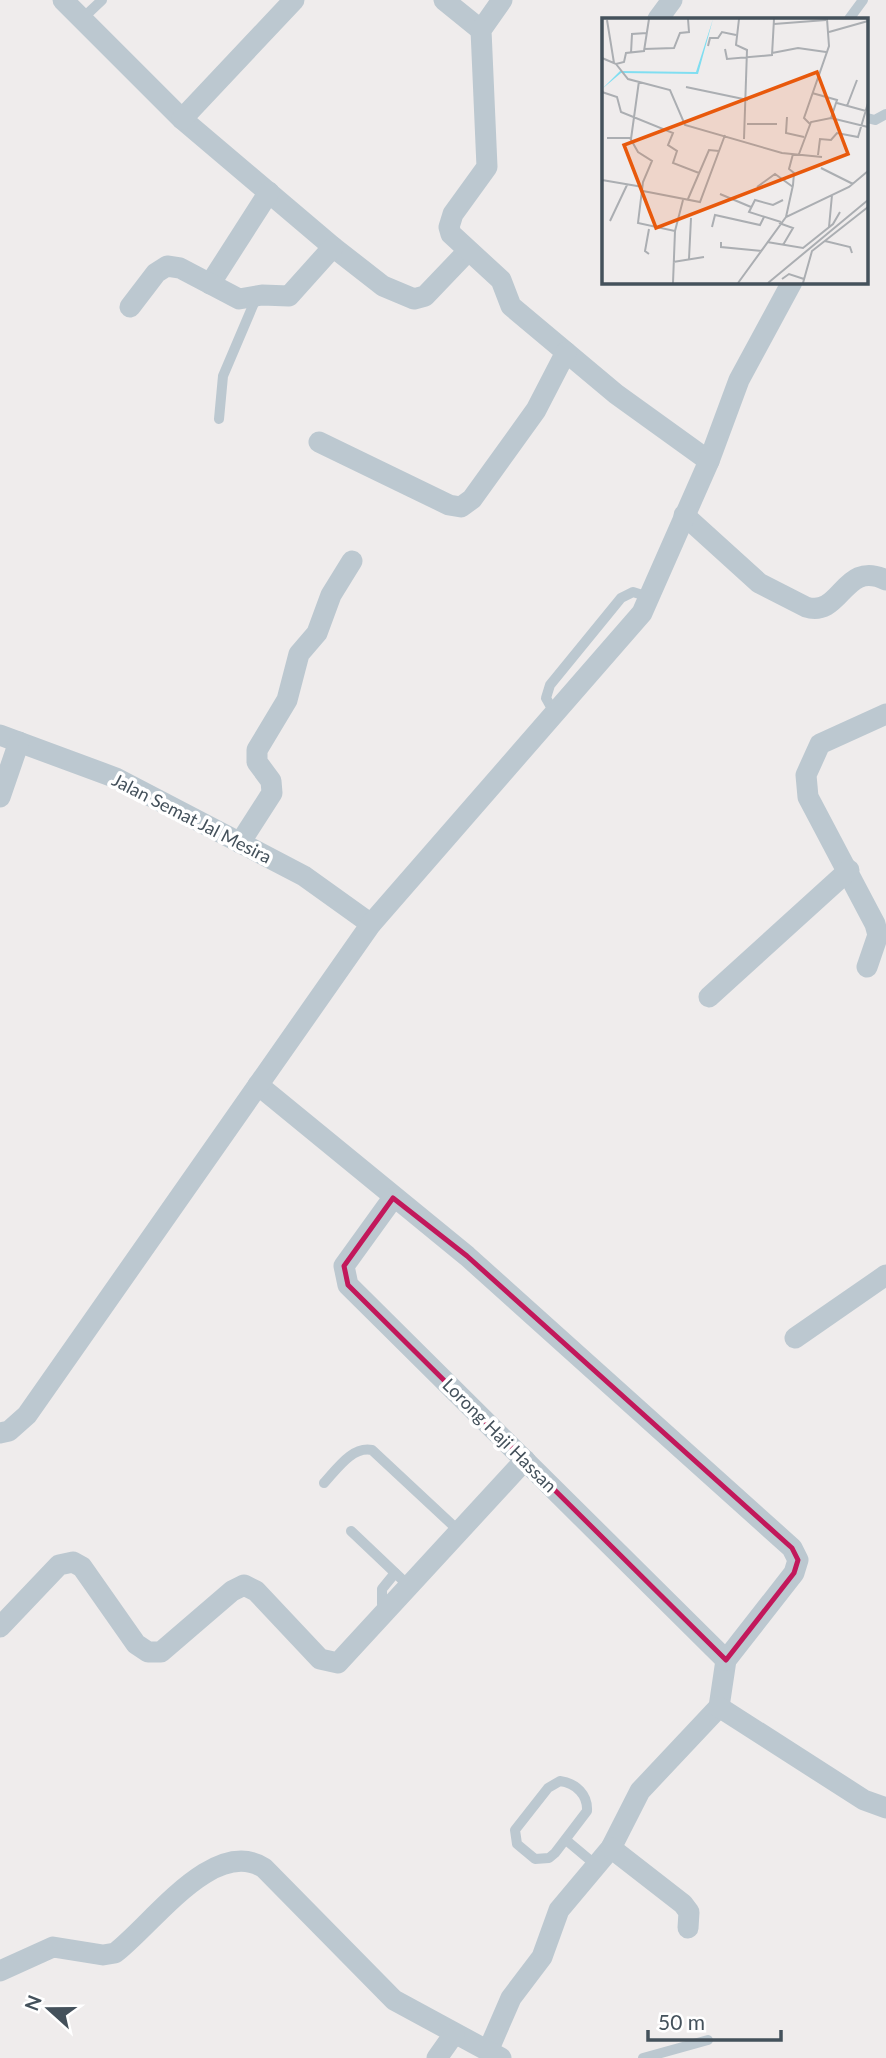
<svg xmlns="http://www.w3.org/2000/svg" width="886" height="2058" font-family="Lato,sans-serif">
<rect width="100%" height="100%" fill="#efecec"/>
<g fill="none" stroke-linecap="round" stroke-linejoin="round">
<g stroke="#bcc8d0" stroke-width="10">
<path d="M83 18 102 0"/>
<path d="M849 19 863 0"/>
<path d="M867 118 875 120 886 114"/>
<path d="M219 419 223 376 257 296"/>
<path d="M555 714 546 698 550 685 621 598 633 592 649 597"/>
<path d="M324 1483C337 1469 352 1446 372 1450L460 1532"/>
<path d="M351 1531 410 1587"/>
<path d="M388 1611 382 1604V1589L395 1573"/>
<path d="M560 1781C576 1783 588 1795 587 1811L555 1853 549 1858 535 1859 517 1844 515 1830 548 1788Z"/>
<path d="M566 1840 597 1866"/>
<path d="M643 2058 708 2040"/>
</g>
<g stroke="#bcc8d0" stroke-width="21">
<path d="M63 0 182 119 333 247 383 286 414 299 425 296 468 251"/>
<path d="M444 0 481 30"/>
<path d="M502 0 481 30 487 167 453 214 449 227 451 234 501 280 511 306 616 394 709 461"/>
<path d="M658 19 672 0"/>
<path d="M182 119 294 0"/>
<path d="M210 284 269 192"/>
<path d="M130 307 156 273 167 266 180 268 239 299 262 295 289 296 333 247"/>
<path d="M319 442 449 505 461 507 472 499 536 410 566 352"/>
<path d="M684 515 759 583 806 607C842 618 843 559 886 580"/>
<path d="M0 735 116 778 304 876 371 924"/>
<path d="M0 797 19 742"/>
<path d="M240 843 272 793 271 781 257 762V750L287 700 299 654 317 633 331 595 352 561"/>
<path d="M867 967 878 935 875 924 808 797 806 775 820 744 886 714"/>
<path d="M709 997 849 870"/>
<path d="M258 1085 467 1256 792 1548 798 1560 794 1573 726 1660 719 1707 640 1791 611 1848 559 1910 542 1957 511 1998 488 2051"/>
<path d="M393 1198 344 1266 348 1285 726 1660"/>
<path d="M795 1338 886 1275"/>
<path d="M0 1433 9 1431 27 1415 371 924 642 613 709 461 739 380 792 282"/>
<path d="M0 1627 59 1565 73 1562 82 1567 136 1644 148 1652H161L232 1591 244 1585 256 1591 320 1659 338 1663 525 1460"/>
<path d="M719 1707 864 1800 886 1808"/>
<path d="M611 1848 683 1904 689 1912 688 1928"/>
<path d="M0 1971 53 1947 103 1955 115 1953C152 1925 214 1836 264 1868L394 2000 501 2058"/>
<path d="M437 2058 454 2034"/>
</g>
</g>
<path fill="none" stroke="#c2185b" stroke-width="5" stroke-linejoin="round" d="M393 1198 467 1256 792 1548 798 1560 794 1573 726 1660 348 1285 344 1266Z"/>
<g text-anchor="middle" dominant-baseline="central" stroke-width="7" stroke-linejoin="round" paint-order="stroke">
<g font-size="18" fill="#44515b" stroke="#fff">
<text transform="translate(192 818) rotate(27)">Jalan Semat Jal Mesira</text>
<text transform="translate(500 1435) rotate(45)">Lorong Haji Hassan</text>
</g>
</g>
<g transform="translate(602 18)">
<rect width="266" height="266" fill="#efecec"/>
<path d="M111 1 96 56 19 55 0 71 18 53 94 54Z" fill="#80def1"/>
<path fill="none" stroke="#abaeb2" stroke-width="2" d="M137 1 134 27 145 32 142 121M5 2 12 45M172 6 224 2M227 14 266 3M106 28 108 20H116L120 14 134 17M42 31 72 30 78 15 87 14 86 1M123 31 125 41 170 37 172 1M29 35 30 16 45 15M170 35 196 30 224 34M0 40 14 46 22 44 24 35 42 33 47 1M14 46 26 61 68 72 83 107 180 135 220 139M84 69 146 82M0 74 15 79 19 94 71 115 66 127 75 133 71 145 97 155M210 75 235 82 229 100M235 85 264 93M245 88 255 62M185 99 184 115 202 119M145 106H175M208 106 202 100 227 28 225 1M5 120H28L36 134 50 143 41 164 36 205 73 213 71 265M29 121 37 63M197 136 209 104 229 100 266 109M216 137 218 121 229 122 235 115 256 119 266 85M219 150 251 166M0 162 41 169M155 169 173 156 191 169M41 173 98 184 123 117M118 176 149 189M86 181 107 132 117 133M184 199 191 167 192 155 187 151 191 136M8 203 25 167M179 204 147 194 153 182 171 187 181 182M177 205 191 210 181 227M110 209 113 197 158 207 162 199M227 209 230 177M47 211 43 233 47 236M73 213 81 182M223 223 248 229 250 235M119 224V229L160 233M165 224 201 230 231 206 238 194M87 241 89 200M71 244 102 239M180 261 187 256 202 261M136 265 184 199 247 169 266 153M166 265 266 182M201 265 210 233 266 189"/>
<path fill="#e8590c" fill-opacity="0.15" stroke="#e8590c" stroke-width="3.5" d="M215 54 246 136 54 210 22 127Z"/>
<rect width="266" height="266" fill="none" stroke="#44515b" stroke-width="3.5"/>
</g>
<g transform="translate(49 2009) rotate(291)" stroke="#ffffff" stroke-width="5" paint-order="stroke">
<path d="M0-5L12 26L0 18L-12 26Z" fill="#44515b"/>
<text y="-10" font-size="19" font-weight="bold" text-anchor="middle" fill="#44515b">N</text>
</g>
<path d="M648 2030v10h133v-10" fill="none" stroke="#44515b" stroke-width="3.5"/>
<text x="658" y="2030" font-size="21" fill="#44515b" stroke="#ffffff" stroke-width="5" paint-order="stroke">50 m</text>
</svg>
